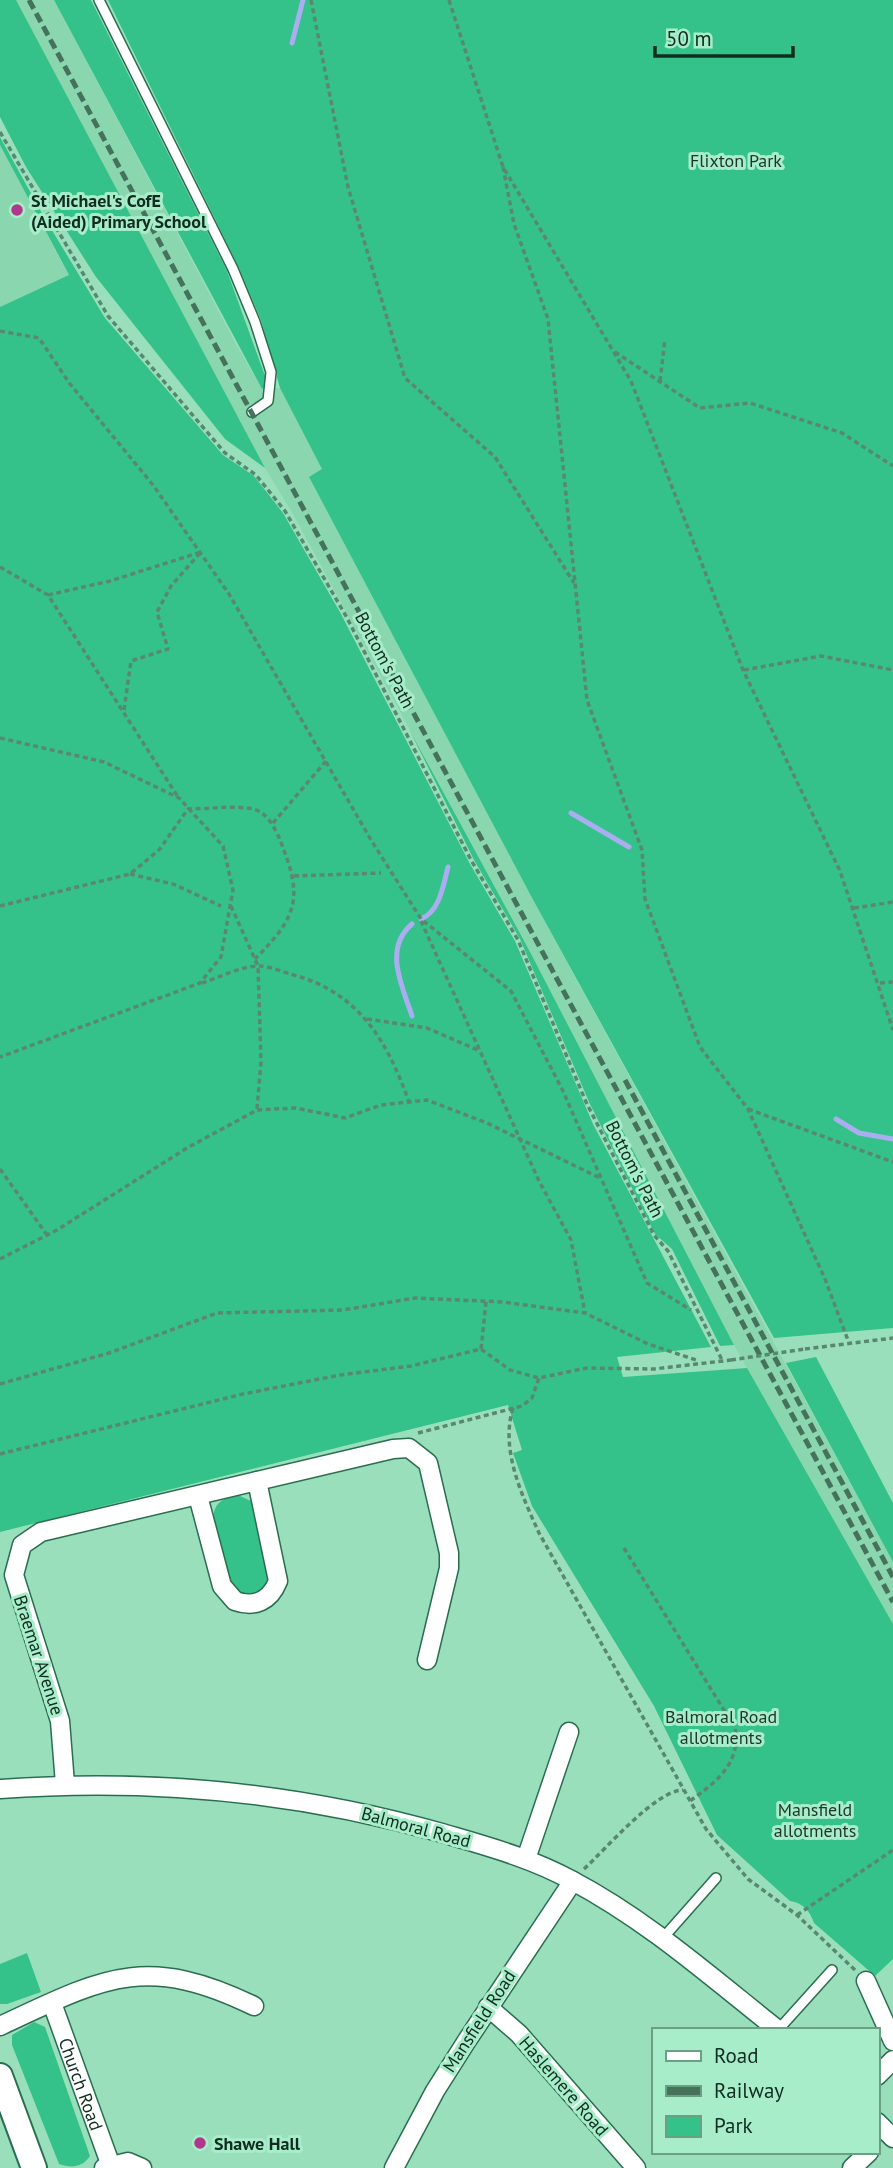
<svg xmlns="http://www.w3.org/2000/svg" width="893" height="2168" font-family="'PT Sans',sans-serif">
<rect width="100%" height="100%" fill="#9adfbc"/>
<g fill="#89d6af">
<path d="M16 0H54L237 346 262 389 280 388 323 469 309 477 531 896 893 1562V1624L734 1345 529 950 293 514 265 468Z"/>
<path d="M0 145 69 276 0 307Z"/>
</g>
<g fill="#35c28a">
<path d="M0 0H16L265 468 225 439 96 277 26 167 0 117Z"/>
<path d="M54 0H91L227 271 268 384 262 389Z"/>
<path d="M108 0H893V1328L774 1338 531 896 309 477 322 469 280 388 261 320 239 268Z"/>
<path d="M0 137 44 217 105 318 223 455 254 476 283 513 341 614 470 864 515 941 593 1124 711 1347 617 1357 623 1377 747 1368 893 1624V1959L875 1976 814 1923C810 1911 803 1903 790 1901L717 1835 654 1706 532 1506 513 1453 522 1450 508 1405 0 1532V307L69 275 0 145Z"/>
<path d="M409 729 529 950 734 1345 720 1346 672 1249 655 1234 589 1102 520 939 474 860Z"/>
<path d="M816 1357 893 1503V1562L786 1363Z"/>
<path d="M238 1495 253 1502C261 1531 284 1576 255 1596L239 1595C228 1582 208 1525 215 1509 219 1499 229 1497 238 1495Z"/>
<path d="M27 1953 41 1992 7 2004H0V1964Z"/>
<path d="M34 2022 45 2027 90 2156C82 2168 71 2168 59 2164L12 2045V2035Z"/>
</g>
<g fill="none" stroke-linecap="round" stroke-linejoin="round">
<g stroke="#aaadf0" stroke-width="5">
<path d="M292 43 303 0"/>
<path d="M571 813 629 847"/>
<path d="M421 919C440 911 443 886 448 867"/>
<path d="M412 924C383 949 402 985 412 1016"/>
<path d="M836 1119 859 1133 893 1139"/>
</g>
<g stroke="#296e50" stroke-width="12">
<g id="service">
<path d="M99 0 233 269 255 322 271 372 268 401 252 412"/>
<path d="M663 1938 716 1878"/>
<path d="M778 2030 832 1970"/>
</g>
</g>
<g stroke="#296e50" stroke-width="21">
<g id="minor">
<path d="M198 1496 222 1586 235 1601C255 1608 270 1601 278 1581L257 1481"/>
<path d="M65 1784 60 1721 14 1575 22 1545 41 1532 393 1449 409 1448 428 1463 449 1553V1568L427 1660"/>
<path d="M0 1789C150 1778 297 1792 442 1833 486 1846 531 1858 571 1880 647 1920 711 1977 778 2030"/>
<path d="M526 1859 569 1732"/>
<path d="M866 1981 893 2041"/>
<path id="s1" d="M52 2003 111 2166"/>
<path d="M488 2007 519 2034 636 2168"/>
<path d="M0 2026C103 1978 145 1953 254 2006"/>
<path d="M877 2076 893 2060"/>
<path d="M877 2122 893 2138"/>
<path d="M104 2168 128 2162 142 2168"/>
<path d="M394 2168 435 2091 466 2042 573 1881"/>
<path d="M852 2168 869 2152"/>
</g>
</g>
<g stroke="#296e50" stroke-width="28">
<path id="secondary" d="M0 2076 34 2168"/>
</g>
<g stroke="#588970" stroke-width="3.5" stroke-dasharray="5 3.5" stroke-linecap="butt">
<path d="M311 0 348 187 405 378 495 457 574 583"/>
<path d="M449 0 503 167 631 381 743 670 840 871 893 1030"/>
<path d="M0 132 108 316 225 453 256 475 285 511 346 616 471 860 518 940 586 1102 654 1235 668 1251 722 1360"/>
<path d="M503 167 514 224 548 319 587 700 642 850 645 899 700 1047 748 1109 825 1279 849 1343"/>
<path d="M0 331 39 338 70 384 153 485 229 594 371 840 421 919 511 991 563 1091 647 1283 691 1310"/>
<path d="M615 352 700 408 750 403 842 433 893 466"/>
<path d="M660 381 665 339"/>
<path d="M0 567 48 595 178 797"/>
<path d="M48 595 110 581 198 553"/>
<path d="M744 670 821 656 893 670"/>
<path d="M124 710 131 661 168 649 157 612 171 586 200 553"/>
<path d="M0 738 104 762 179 798 223 846 233 890 221 957 200 983 0 1057"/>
<path d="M273 823 326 761"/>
<path d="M130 874 173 884 221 906"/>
<path d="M294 876 381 873"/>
<path d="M0 906 130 874 159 850 188 809C208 809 234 805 253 809 267 812 275 828 280 840 303 897 299 915 255 959"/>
<path d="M231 906 258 966 261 1062 257 1109"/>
<path d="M854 908 893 902"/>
<path d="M421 921 539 1181 571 1240 585 1313"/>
<path d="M202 983C218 978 241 966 259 966 268 966 281 971 290 974 358 991 387 1040 409 1102"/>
<path d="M880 983 893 982"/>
<path d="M367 1019 427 1028 480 1051"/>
<path d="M748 1109 893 1162"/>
<path d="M0 1169 47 1235"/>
<path d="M0 1259 57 1230 187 1148 257 1110 296 1108 345 1118 381 1105 427 1100 487 1123 600 1178"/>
<path d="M481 1349 486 1302"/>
<path d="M805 1349 893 1338"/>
<path d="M0 1384 109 1353 217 1313 343 1310 415 1298 503 1302 585 1313 648 1344 699 1361"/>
<path d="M513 1408C500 1450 522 1495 539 1533L706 1829 748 1879 797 1915 855 1970"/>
<path d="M418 1433 522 1406 532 1398 539 1378"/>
<path d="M0 1454 243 1394 340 1375 411 1366 481 1349 510 1370 539 1378 587 1368 654 1369 731 1360"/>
<path d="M624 1548 735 1728C741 1764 716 1782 690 1801"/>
<path d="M584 1869C605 1850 656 1790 683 1790"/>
<path d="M797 1915 893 1850"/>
</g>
<use href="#service" stroke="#fff" stroke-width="9"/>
<use href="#minor" stroke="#fff" stroke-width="18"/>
<use href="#secondary" stroke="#fff" stroke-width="24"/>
<g stroke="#46725c" stroke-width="5" stroke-dasharray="10 5" stroke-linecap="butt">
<path d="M29 0 893 1602"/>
<path d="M625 1080 893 1577"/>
</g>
<path stroke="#588970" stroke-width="3.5" stroke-dasharray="5 3.5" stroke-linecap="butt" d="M731 1360 805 1349"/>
</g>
<g fill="#b0378c" stroke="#a7edc9" stroke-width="2.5">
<circle cx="17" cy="210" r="7"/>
<circle cx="200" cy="2143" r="7"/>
</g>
<g text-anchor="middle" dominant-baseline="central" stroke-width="6" stroke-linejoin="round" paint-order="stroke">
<g font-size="18" fill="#1e362a" stroke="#a7edc9">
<text x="736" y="160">Flixton Park</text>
<text x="721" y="1716">Balmoral Road<tspan x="721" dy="21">allotments</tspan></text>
<text x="815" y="1809">Mansfield<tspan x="815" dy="21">allotments</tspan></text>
</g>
<g font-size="18" font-weight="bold" fill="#112d20" stroke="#a7edc9" text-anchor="start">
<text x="31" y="200">St Michael's CofE<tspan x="31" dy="21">(Aided) Primary School</tspan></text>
<text x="214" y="2143">Shawe Hall</text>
</g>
<g font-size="18" fill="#112d20" stroke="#a7edc9">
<text transform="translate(385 660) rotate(62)">Bottom's Path</text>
<text transform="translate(635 1169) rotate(63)">Bottom's Path</text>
<text transform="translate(39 1655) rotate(72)">Braemar Avenue</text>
<text transform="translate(416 1827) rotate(15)">Balmoral Road</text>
<text transform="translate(479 2021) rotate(-57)">Mansfield Road</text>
<text stroke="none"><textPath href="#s1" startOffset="86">Church Road</textPath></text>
<text transform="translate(564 2086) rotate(49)">Haslemere Road</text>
</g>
</g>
<rect x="652" y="2028" width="228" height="126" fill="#a7edc9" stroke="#6ba085" stroke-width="2"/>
<rect x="666" y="2051" width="35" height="10" fill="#ffffff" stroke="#6ba085" stroke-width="2"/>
<text x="714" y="2063" font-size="21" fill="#112d20">Road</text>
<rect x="666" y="2086" width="35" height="10" fill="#46725c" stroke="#6ba085" stroke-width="2"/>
<text x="714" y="2098" font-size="21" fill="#112d20">Railway</text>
<rect x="666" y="2116" width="35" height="21" fill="#35c28a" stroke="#6ba085" stroke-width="2"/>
<text x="714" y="2133" font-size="21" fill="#112d20">Park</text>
<path d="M655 46v10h138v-10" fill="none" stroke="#112d20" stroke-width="3.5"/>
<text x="666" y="46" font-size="21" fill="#112d20" stroke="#a7edc9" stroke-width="5" paint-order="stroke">50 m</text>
</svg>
